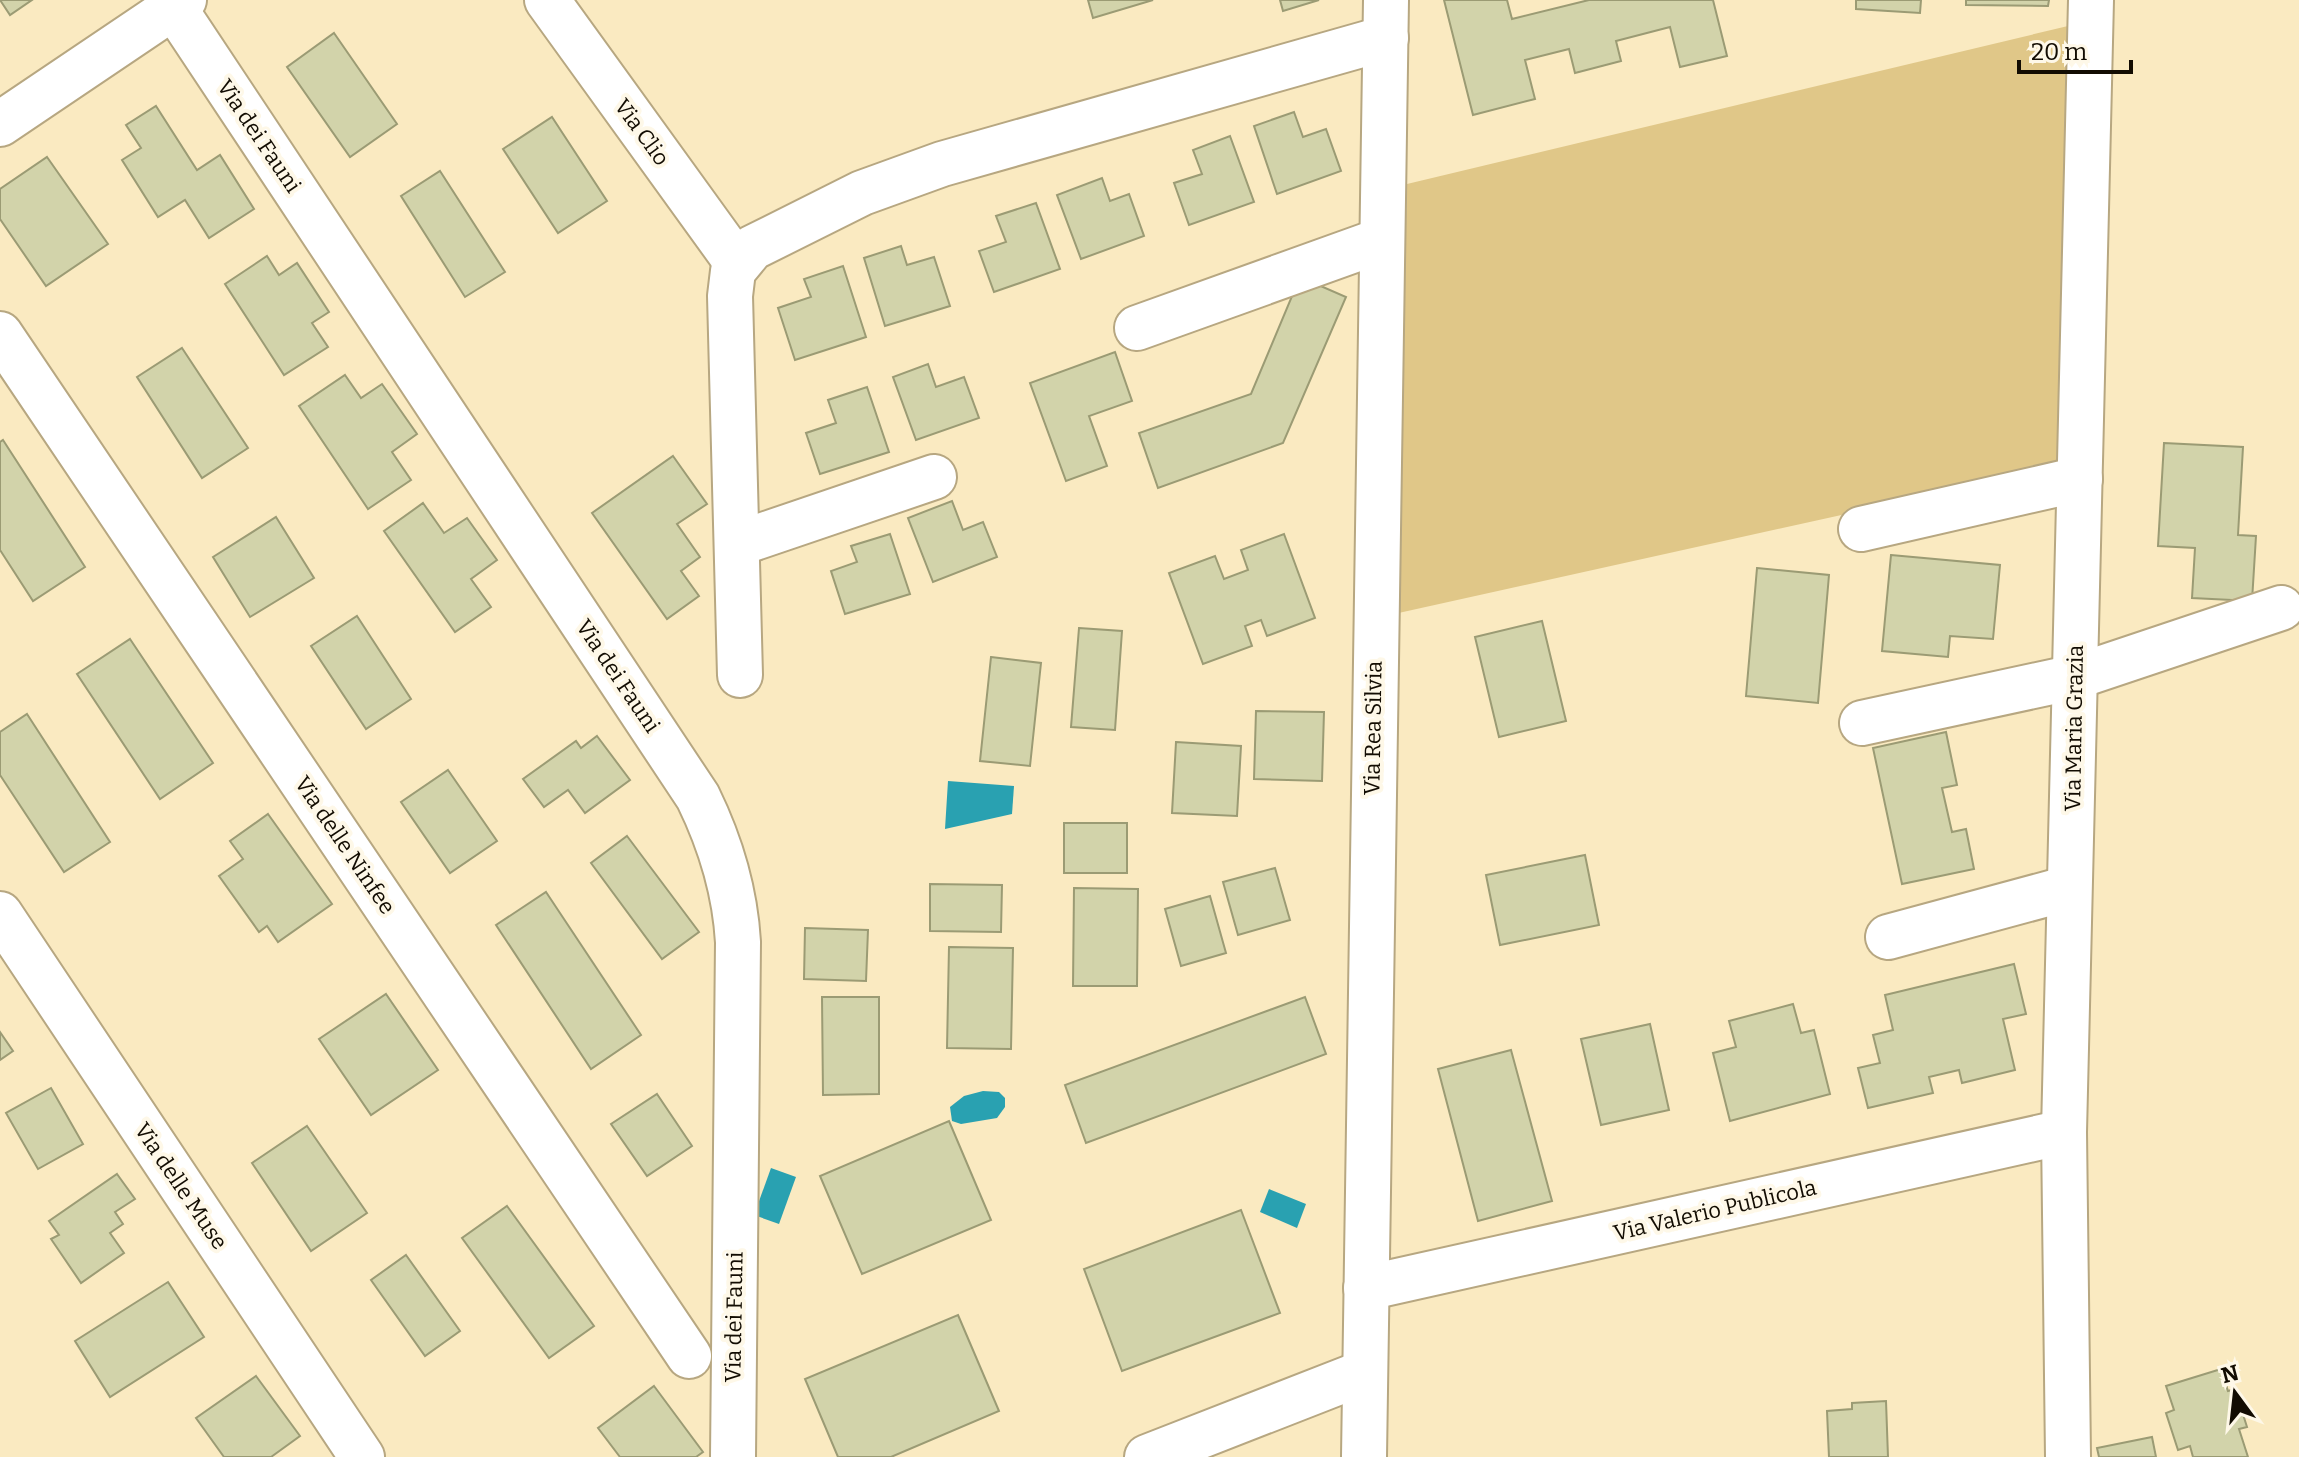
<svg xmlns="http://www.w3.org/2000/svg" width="2299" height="1457" font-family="Bitter,serif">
<rect width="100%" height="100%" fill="#faeac1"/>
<path fill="#e0c788" d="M2068 26 2063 466 1394 614 1407 184Z"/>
<g fill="#29a1b1">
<path d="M948 781 1014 786 1012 814 945 829Z"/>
<path d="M983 1091 999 1092 1005 1098V1107L997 1118 961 1124 952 1121 950 1107 964 1096Z"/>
<path d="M771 1168 796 1177 779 1224 754 1215Z"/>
<path d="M1269 1189 1306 1204 1297 1228 1260 1212Z"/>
</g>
<g fill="#d2d3aa" stroke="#9b9b74" stroke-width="2">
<path d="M0 0H32L10 15Z"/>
<path d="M1088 0H1153L1093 18Z"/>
<path d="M1280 0H1319L1283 11Z"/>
<path d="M1444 0H1507L1512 19 1589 0H1713L1727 56 1680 67 1670 27 1616 41 1621 61 1575 73 1569 49 1525 60 1535 99 1473 115Z"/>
<path d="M1856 0H1921L1920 13 1856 9Z"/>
<path d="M1966 0H2049L2048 6 1966 5Z"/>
<path d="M334 33 397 124 350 157 287 67Z"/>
<path d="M156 106 197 170 220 155 254 209 209 238 185 200 158 217 122 160 141 148 126 125Z"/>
<path d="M1294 112 1303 137 1326 129 1341 171 1277 194 1254 126Z"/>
<path d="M552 117 607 201 558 233 503 149Z"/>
<path d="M1230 136 1254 202 1189 225 1174 183 1202 174 1193 150Z"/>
<path d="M47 157 108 244 46 286 0 219V189Z"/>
<path d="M440 171 505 272 465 297 401 196Z"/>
<path d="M1102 178 1110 201 1129 194 1144 236 1081 259 1057 195Z"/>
<path d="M1036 203 1060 269 994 292 979 251 1006 242 996 216Z"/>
<path d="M901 246 907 265 934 257 950 306 885 326 864 258Z"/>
<path d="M267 256 279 275 297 263 329 312 312 323 328 347 284 375 225 284Z"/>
<path d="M843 266 866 337 795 360 778 308 811 297 804 279Z"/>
<path d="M1300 277 1346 297 1283 443 1158 488 1139 433 1251 394Z"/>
<path d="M182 348 248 448 202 478 137 377Z"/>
<path d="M1115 352 1132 401 1089 416 1107 466 1066 481 1030 383Z"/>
<path d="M928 364 936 387 964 377 979 418 916 440 893 377Z"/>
<path d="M345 375 361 398 382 384 417 434 392 452 411 480 368 509 299 406Z"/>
<path d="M867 387 889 452 820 474 806 433 836 423 828 400Z"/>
<path d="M3 440 85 567 33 601 0 550V442Z"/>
<path d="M2164 443 2243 447 2238 535 2256 536 2252 601 2192 598 2195 548 2158 546Z"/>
<path d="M673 456 707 504 677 524 700 557 681 571 699 596 667 619 592 513Z"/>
<path d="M952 501 963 530 983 522 997 557 933 582 908 518Z"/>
<path d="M423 503 444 533 467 518 497 560 471 579 491 607 455 632 384 531Z"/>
<path d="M276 517 314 578 250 617 213 557Z"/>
<path d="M890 534 910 594 845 614 831 571 857 562 851 546Z"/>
<path d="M1284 534 1315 618 1267 636 1261 620 1245 626 1252 646 1203 664 1169 573 1215 556 1224 579 1248 570 1241 550Z"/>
<path d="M1891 555 2000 565 1993 639 1950 636 1948 657 1882 651Z"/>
<path d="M1757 568 1829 575 1818 703 1746 696Z"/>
<path d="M357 616 411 699 366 729 311 646Z"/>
<path d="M1542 621 1566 721 1499 737 1475 637Z"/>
<path d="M1079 628 1122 631 1115 730 1071 727Z"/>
<path d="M130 639 213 763 160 799 77 674Z"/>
<path d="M991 657 1041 663 1030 766 980 761Z"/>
<path d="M1256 711 1324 712 1322 781 1254 779Z"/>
<path d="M27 714 110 842 64 872 0 775V732Z"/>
<path d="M1946 732 1957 785 1942 788 1952 832 1966 829 1974 869 1902 884 1873 748Z"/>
<path d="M597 736 630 780 585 813 568 790 544 807 523 779 576 741 581 748Z"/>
<path d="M1176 742 1241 746 1237 816 1172 813Z"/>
<path d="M448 770 497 841 450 873 401 802Z"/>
<path d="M268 814 332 904 278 942 267 926 259 932 219 876 243 859 230 841Z"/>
<rect x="1064" y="823" width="63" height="50"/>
<path d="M627 836 699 932 662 959 591 863Z"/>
<path d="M1585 855 1599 925 1500 945 1486 875Z"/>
<path d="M1275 868 1290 920 1238 935 1223 882Z"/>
<path d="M930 884 1002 885 1001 932 930 931Z"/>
<path d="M1074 888 1138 889 1137 986H1073Z"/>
<path d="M546 892 641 1035 591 1069 496 925Z"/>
<path d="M1210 896 1226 953 1181 966 1165 909Z"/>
<path d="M805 928 868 930 866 981 804 979Z"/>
<path d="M949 947 1013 948 1011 1049 947 1048Z"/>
<path d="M2014 964 2026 1014 2003 1019 2015 1070 1962 1083 1959 1070 1929 1077 1933 1093 1868 1108 1858 1068 1880 1063 1873 1035 1893 1030 1885 995Z"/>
<path d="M386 994 438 1070 371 1115 319 1039Z"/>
<path d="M822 997H879V1094L823 1095Z"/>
<path d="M1305 997 1326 1054 1086 1143 1065 1085Z"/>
<path d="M1793 1004 1801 1033 1814 1030 1830 1094 1730 1121 1713 1053 1736 1047 1729 1021Z"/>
<path d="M1650 1024 1669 1110 1601 1125 1581 1039Z"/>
<path d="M0 1032 13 1051 0 1060Z"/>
<path d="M1511 1050 1552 1201 1478 1221 1438 1069Z"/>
<path d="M51 1088 83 1144 38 1169 6 1113Z"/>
<path d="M657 1094 692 1146 647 1176 611 1124Z"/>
<path d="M949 1121 991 1220 862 1274 820 1176Z"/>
<path d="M307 1126 367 1213 311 1251 252 1163Z"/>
<path d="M117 1174 135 1199 115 1212 123 1224 110 1233 124 1253 81 1283 51 1239 59 1235 49 1221Z"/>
<path d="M507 1206 594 1326 549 1358 462 1238Z"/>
<path d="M1241 1210 1280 1313 1122 1371 1084 1269Z"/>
<path d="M406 1255 460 1331 425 1356 371 1280Z"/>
<path d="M168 1282 204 1337 110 1397 75 1341Z"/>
<path d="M958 1315 999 1411 891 1457H838L805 1379Z"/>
<path d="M2221 1369 2228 1391 2235 1389 2247 1427 2239 1429 2248 1457H2193L2190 1446 2178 1450 2166 1413 2174 1410 2166 1386Z"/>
<path d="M256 1376 300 1436 271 1457H224L196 1418Z"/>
<path d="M654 1386 703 1452 696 1457H620L598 1428Z"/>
<path d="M1886 1401 1888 1457H1829L1827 1411 1852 1409V1403Z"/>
<path d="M2152 1437 2156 1457H2099L2097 1448Z"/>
</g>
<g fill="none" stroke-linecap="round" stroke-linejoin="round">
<g stroke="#b7a781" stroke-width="48">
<g id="street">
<path d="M169 0 698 797C720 842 735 891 738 942L733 1457"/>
<path d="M547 0 737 263"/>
<path d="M0 124 184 0"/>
<path d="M1137 328 1382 240"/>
<path d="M0 334 689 1356"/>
<path d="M1861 529 2080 479"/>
<path d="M737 544 934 477"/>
<path d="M740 675 730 296 733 271 752 248 862 193 942 164 1386 38"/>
<path d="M1862 723 2075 677 2281 608"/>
<path d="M0 914 362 1457"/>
<path d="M1888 937 2069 888"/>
<path d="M1366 1288 2064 1132"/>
<path d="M1147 1457 1365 1372"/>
<path d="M1364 1457 1386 0"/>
<path d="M2068 1457 2064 1132 2091 0"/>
</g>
</g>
<use href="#street" stroke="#fff" stroke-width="44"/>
</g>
<g text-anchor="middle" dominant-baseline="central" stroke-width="8" stroke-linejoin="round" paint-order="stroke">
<g font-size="22" fill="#120c02" stroke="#fef8e8">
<text transform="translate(642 132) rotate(54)">Via Clio</text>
<text transform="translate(259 136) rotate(56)">Via dei Fauni</text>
<text transform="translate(618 676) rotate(56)">Via dei Fauni</text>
<text transform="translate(1373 728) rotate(-89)">Via Rea Silvia</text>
<text transform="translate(2074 728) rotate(-89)">Via Maria Grazia</text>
<text transform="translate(345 845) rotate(56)">Via delle Ninfee</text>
<text transform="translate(181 1186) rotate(56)">Via delle Muse</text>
<text transform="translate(1715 1210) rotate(-13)">Via Valerio Publicola</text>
<text transform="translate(734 1317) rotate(-89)">Via dei Fauni</text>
</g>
</g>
<g transform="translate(2235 1393) rotate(345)" stroke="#fef8e8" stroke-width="6" paint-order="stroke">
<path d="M0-6L14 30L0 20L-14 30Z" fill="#120c02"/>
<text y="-12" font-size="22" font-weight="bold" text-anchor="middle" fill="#120c02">N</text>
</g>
<path d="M2019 60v12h112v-12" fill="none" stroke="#120c02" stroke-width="4"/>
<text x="2031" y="60" font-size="24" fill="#120c02" stroke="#fef8e8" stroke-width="6" paint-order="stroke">20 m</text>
</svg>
